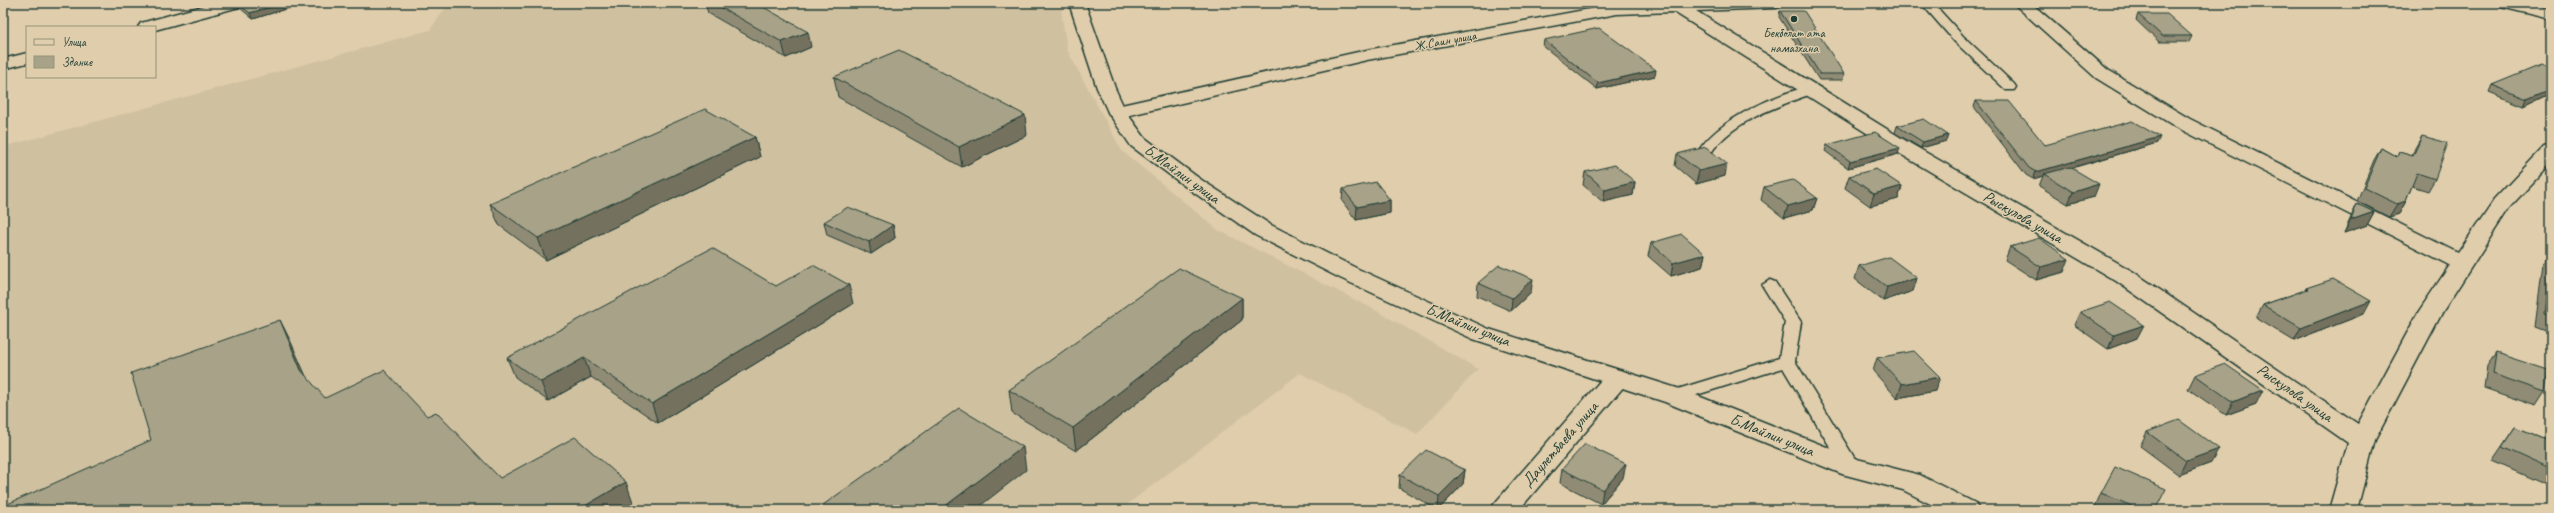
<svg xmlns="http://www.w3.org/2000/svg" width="2554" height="513" font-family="Caveat,sans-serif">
<rect width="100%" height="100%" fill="#e0cdab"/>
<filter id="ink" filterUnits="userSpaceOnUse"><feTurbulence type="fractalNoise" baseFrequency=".025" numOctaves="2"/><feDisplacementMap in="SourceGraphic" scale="8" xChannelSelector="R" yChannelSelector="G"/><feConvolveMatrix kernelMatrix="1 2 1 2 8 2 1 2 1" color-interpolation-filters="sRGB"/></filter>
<g filter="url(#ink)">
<path fill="#cfc0a0" d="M449 3H1060L1067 50 1122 151 1218 230 1379 312 1478 369 1417 434 1300 373 1120 510H3V147L430 30Z"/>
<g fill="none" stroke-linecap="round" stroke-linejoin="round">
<g stroke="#1f3d34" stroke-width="3">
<g id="service">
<path d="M1921 3H1933L1963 36 2014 84 2016 87 2014 90H2006L1955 42Z"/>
<path d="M1810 86 1816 90 1814 93C1779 106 1733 120 1711 153L1706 154 1699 150C1720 119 1774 95 1810 86Z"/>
<path d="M1770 280 1775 282 1801 322 1795 361 1860 467 1857 472 1851 473 1845 472 1783 368 1674 402 1668 400 1665 396 1668 392 1779 358 1785 322 1762 285Z"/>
</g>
</g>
<g stroke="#1f3d34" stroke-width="3">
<g id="minor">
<path d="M214 3H241L239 7 155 30V27H138L141 23Z"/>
<path d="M1785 3 1777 8 1696 11 1911 144 2132 271 2358 424 2419 311 2450 265 2176 127 2096 78 2013 3H2031L2108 70 2190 119 2458 253 2494 200 2544 147 2551 145V163L2509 208 2443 311 2375 440 2357 510H2329L2348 443 2116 281 1897 152 1674 12 1617 14 1367 60 1117 118 1110 116 1108 112 1110 108 1117 106 1367 50 1617 4Z"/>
<path d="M2499 3H2527L2551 9V19L2501 7Z"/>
<path d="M27 53V63L3 69V59Z"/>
<path d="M1617 370 1626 372 1629 378 1626 384 1519 510H1489L1608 372Z"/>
</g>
</g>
<g stroke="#1f3d34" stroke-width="3">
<path id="tertiary" d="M1069 3H1085L1115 88 1126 112 1145 138 1200 179 1271 225 1356 268 1489 329 1683 390 1857 459 1920 475 1975 503 1979 510H1942L1903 490 1842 474 1665 402 1473 339 1340 278 1255 235 1186 187 1131 146 1108 112 1097 88Z"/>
</g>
<use href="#service" fill="#e0cdab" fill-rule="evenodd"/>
<use href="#minor" fill="#e0cdab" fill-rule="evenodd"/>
<use href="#tertiary" fill="#e0cdab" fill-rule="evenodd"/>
</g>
<g fill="#908b75" stroke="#1f3d34">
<path d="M237 3H305L253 19 240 8Z"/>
<path d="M705 3H756L811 47 786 58 708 13Z"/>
<path d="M1780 11 1844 74 1843 80H1819L1779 17Z"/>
<path d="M2138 14 2192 36 2189 42H2159L2136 20Z"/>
<path d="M1544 40 1655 76 1597 89 1543 46Z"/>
<path d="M2551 69V93L2524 106 2489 92 2492 85Z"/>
<path d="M834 77 1027 135 962 167 838 97Z"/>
<path d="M1976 101 2045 145 2157 143 2072 168 2094 197 2068 204 2039 186 2043 176 2033 179 2026 175 1974 107Z"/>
<path d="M1897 126 1948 135 1946 141 1921 148 1895 133Z"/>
<path d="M2422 136 2435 179 2428 191 2412 186 2406 201 2399 214 2389 217 2357 201 2374 160 2381 148 2397 157 2399 152 2412 156 2415 148Z"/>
<path d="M755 137 760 157 546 260 499 225 490 204Z"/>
<path d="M1827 145 1898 154 1848 168 1825 151Z"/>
<path d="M1677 154 1725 176 1696 184 1675 166Z"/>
<path d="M1585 172 1635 182 1633 195 1603 202 1583 185Z"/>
<path d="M1849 176 1902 186 1898 199 1870 206 1845 188Z"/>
<path d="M1764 187 1817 198 1813 210 1784 218 1761 200Z"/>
<path d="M1343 189 1390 200V213L1356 220 1342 201Z"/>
<path d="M2357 204 2374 212 2367 225 2344 233 2351 217Z"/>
<path d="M824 222 893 225 895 238 871 254 827 235Z"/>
<path d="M1651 243 1705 254 1702 267 1671 276 1648 256Z"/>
<path d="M2010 247 2064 272 2036 280 2005 260Z"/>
<path d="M2551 252V333L2535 327 2543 264Z"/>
<path d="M1859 266 1917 278 1913 291 1883 301 1855 279Z"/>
<path d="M1478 283 1531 292 1511 311 1477 296Z"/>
<path d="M776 286 853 304 658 423 591 377 548 401 515 377 507 358Z"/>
<path d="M2306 288 2364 314 2294 341 2256 318 2263 305 2305 290Z"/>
<path d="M1242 298V320L1076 451 1012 413 1009 390Z"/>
<path d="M2080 312 2137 338 2108 349 2074 325Z"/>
<path d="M2496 353 2545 392 2536 406 2484 388 2487 366Z"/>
<path d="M1877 358 1935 391 1897 398 1873 371Z"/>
<path d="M2195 375 2256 404 2226 415 2188 389Z"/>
<path d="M2515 427 2551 442V479L2546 485 2492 461Z"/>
<path d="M2147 432 2211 463 2179 475 2140 446Z"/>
<path d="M1562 469 1623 478 1601 504 1560 483Z"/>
<path d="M1465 470 1463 484 1438 510 1399 488 1400 475Z"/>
<path d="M2101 493 2155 510H2102L2095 507Z"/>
</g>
<g fill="#75715f" stroke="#1f3d34">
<path d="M284 3H305L253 19 250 13Z"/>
<path d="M808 32 811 47 786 58 782 42Z"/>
<path d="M1656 70 1655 76 1597 89 1598 83Z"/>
<path d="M2551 89V93L2524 106 2527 99Z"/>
<path d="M1025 115 1027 135 962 167 959 147Z"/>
<path d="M1948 135 1946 141 1921 148 1923 142Z"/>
<path d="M755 137 760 157 546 260 538 238Z"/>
<path d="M2160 137 2157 143 2046 175 2044 174 2043 176 2033 179 2036 172Z"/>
<path d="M1900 148 1898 154 1848 168 1850 161Z"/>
<path d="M1727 164 1725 176 1696 184 1699 171Z"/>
<path d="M1635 182 1633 195 1603 202 1605 190Z"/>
<path d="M2099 184 2094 197 2068 204 2073 192Z"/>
<path d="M1902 186 1898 199 1870 206 1874 194Z"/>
<path d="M1817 198 1813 210 1784 218 1788 206Z"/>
<path d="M1390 200V213L1356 220 1357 207Z"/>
<path d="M2406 201 2399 214 2389 217 2397 204Z"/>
<path d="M2374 212 2367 225 2344 233 2351 220Z"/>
<path d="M893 225 895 238 871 254 869 242Z"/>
<path d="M1705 254 1702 267 1671 276 1673 263Z"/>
<path d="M2069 259 2064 272 2036 280 2041 267Z"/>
<path d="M1917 278 1913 291 1883 301 1887 287Z"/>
<path d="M1533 279 1531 292 1511 311 1512 298Z"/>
<path d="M849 285 853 304 658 423 652 404Z"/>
<path d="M1242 298V320L1076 451 1073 428Z"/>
<path d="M2371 301 2364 314 2294 341 2301 328Z"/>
<path d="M280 320 291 342 313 392 301 370Z"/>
<path d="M2144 325 2137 338 2108 349 2114 335Z"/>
<path d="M584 358 591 377 548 401 541 382Z"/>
<path d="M1940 377 1935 391 1897 398 1902 384Z"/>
<path d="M2263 390 2256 404 2226 415 2233 402Z"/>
<path d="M1023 447 1026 470 975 510H940Z"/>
<path d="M2219 449 2211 463 2179 475 2186 461Z"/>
<path d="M1626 464 1623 478 1601 504 1603 490Z"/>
<path d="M1465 470 1463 484 1438 510 1439 496Z"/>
<path d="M626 482 634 505 625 510H578Z"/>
</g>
<g fill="#a7a288" stroke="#1f3d34">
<path d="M237 3H284L250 13Z"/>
<path d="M713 3H756L808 32 782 42Z"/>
<path d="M1780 11H1804L1844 74H1820Z"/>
<path d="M2138 14H2167L2192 36H2162Z"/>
<path d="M1599 28 1656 70 1598 83 1544 40Z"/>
<path d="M899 50 1025 115 959 147 834 77Z"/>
<path d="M2541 65 2551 69V89L2527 99 2492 85Z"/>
<path d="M1976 101H2009L2045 145 2132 121 2160 137 2036 172 2029 168Z"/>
<path d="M705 109 755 137 538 238 490 204Z"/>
<path d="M1924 119 1948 135 1923 142 1897 126Z"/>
<path d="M1875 132 1900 148 1850 161 1827 145Z"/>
<path d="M2422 136 2448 143 2435 179 2417 173 2406 201 2397 204 2364 188 2381 148 2397 157 2399 152 2413 156Z"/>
<path d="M1706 147 1727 164 1699 171 1677 154Z"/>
<path d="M1615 165 1635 182 1605 190 1585 172Z"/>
<path d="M2070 167 2099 184 2073 192 2044 174Z"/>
<path d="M1876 169 1902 186 1874 194 1849 176Z"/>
<path d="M1793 180 1817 198 1788 206 1764 187Z"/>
<path d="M1376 182 1390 200 1357 207 1343 189Z"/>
<path d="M2357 204 2374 212 2351 220Z"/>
<path d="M848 207 893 225 869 242 824 222Z"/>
<path d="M1682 234 1705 254 1673 263 1651 243Z"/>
<path d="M2039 238 2069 259 2041 267 2010 247Z"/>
<path d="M712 248 776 286 813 265 849 285 652 404 584 358 541 382 507 358Z"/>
<path d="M1889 257 1917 278 1887 287 1859 266Z"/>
<path d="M2551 258V316L2544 314Z"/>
<path d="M1499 265 1533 279 1512 298 1478 283Z"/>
<path d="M1179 268 1242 298 1073 428 1009 390Z"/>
<path d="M2333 279 2371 301 2301 328 2263 305 2308 289 2306 288Z"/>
<path d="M2110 302 2144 325 2114 335 2080 312Z"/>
<path d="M280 320 301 370 325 398 384 370 427 416 436 412 500 478 575 437 626 482 578 510H161V509L158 510H3V506L151 440 131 373Z"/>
<path d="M1914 351 1940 377 1902 384 1877 358Z"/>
<path d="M2496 353 2548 370 2545 392 2493 374Z"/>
<path d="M2225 364 2263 390 2233 402 2195 375Z"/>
<path d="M959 408 1023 447 940 510H816Z"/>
<path d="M2179 420 2219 449 2186 461 2147 432Z"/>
<path d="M2515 427 2551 442V469L2502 447Z"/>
<path d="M1585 444 1626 464 1603 490 1562 469Z"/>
<path d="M1426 450 1465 470 1439 496 1400 475Z"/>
<path d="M2115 467 2166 489 2155 510H2141L2101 493Z"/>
</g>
</g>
<circle fill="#1f3d34" stroke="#e0cdab" stroke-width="1.5" cx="1794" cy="19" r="4"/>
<g text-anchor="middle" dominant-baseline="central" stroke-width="3" stroke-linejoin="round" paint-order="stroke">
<g font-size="13" fill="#1f3d34" stroke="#e0cdab">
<text x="1794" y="33">Бекболат ата<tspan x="1794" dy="15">намазхана</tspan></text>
</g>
<g font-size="13" fill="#1f3d34" stroke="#e0cdab">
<text transform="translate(1445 41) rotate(-10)">Ж.Саин улица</text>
</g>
<g font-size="16" fill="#1f3d34" stroke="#e0cdab">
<text transform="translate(1182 174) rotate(36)">Б.Майлин улица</text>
<text transform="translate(2023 217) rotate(30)">Рыскулова улица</text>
<text transform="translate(1468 325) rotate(22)">Б.Майлин улица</text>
<text transform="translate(2295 393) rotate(35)">Рыскулова улица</text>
<text transform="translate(1772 435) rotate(22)">Б.Майлин улица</text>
<text transform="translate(1560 444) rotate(-49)">Даулетбаева улица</text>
</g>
</g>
<rect width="2554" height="513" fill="none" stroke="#e0cdab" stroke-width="16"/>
<rect x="8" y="8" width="2538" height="497" fill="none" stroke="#1f3d34" stroke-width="1.5" filter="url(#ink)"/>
<rect x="26" y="26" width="130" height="52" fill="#e0cdab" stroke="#93937b"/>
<rect x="34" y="39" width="20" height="6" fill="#e0cdab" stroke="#93937b"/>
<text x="62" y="46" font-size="12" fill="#1f3d34">Улица</text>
<rect x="34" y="56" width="20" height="12" fill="#a7a288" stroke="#93937b"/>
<text x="62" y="66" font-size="12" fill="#1f3d34">Здание</text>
</svg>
